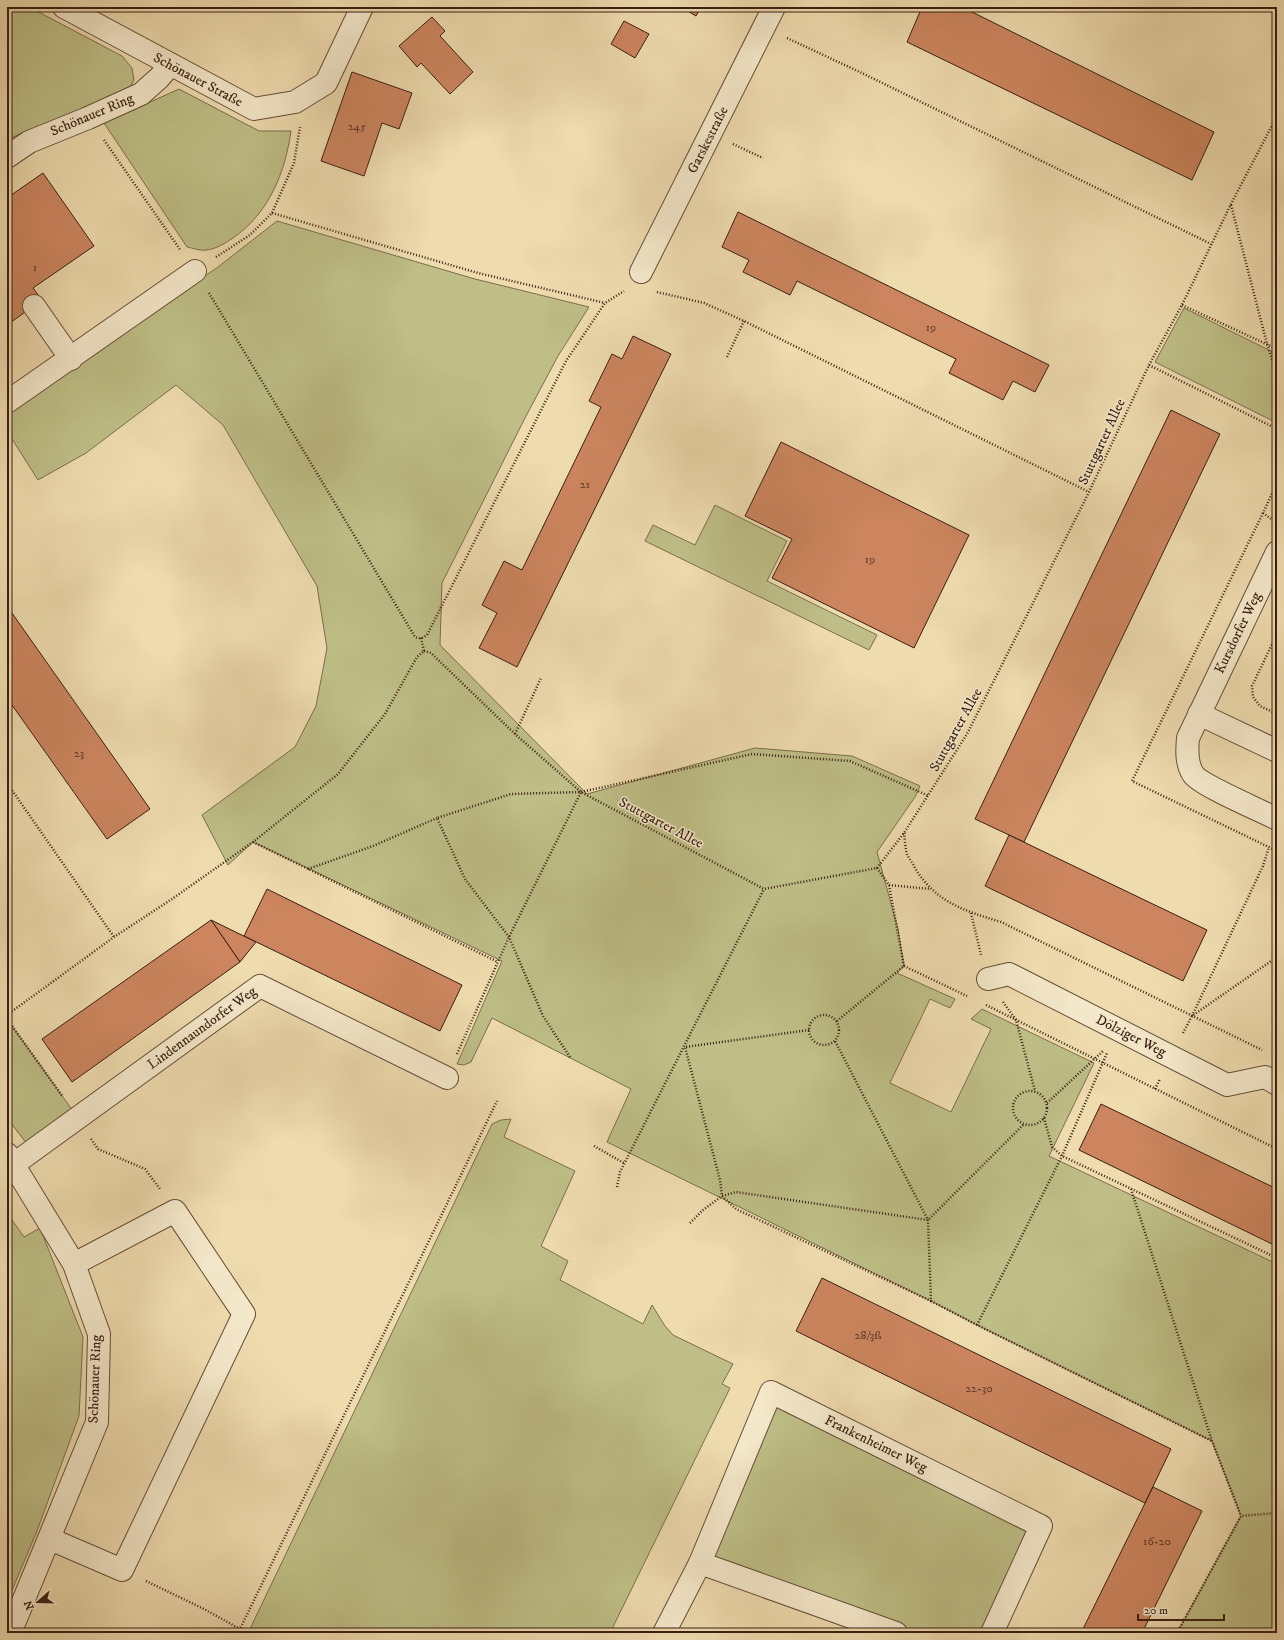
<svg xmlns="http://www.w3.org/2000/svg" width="1284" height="1640" font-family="'IM FELL DW Pica',serif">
<rect width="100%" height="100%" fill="#eedbae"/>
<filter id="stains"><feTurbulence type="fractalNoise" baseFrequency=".005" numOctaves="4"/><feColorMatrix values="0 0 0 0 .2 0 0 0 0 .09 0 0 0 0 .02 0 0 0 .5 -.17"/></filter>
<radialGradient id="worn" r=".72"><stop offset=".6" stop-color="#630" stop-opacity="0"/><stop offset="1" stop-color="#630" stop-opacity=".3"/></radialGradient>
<g fill="#bebe86" stroke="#7c6e4c">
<path d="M7 7H29L122 56 132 68 134 80 129 89 103 103 24 132 7 140Z"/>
<path d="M179 89 259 131H291C285 173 269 213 233 238 224 244 216 249 206 250 200 251 193 248 187 247L104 123Z"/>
<path d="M277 221 475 279 589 307 558 356 526 416 442 583 440 645 587 794 755 748 852 756 920 786 915 797 877 852 898 929 904 966 897 973 955 999 950 1008 930 999 890 1083 951 1112 991 1029 971 1019 982 1009 1094 1063 1049 1156 1277 1264V1633H1177L1241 1516 1212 1441 977 1325 931 1301 607 1142 631 1089 492 1018 471 1062 464 1065 457 1064 502 961 253 842 228 865 202 815 295 747 316 706 327 648 317 586 223 425 176 385 86 453 38 480 7 431V411L218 267Z"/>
<path d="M1184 308 1277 354V423L1155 362Z"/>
<path d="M715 505 787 541 767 581 877 635 869 650 645 541 653 525 695 545Z"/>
<path d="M7 1019 78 1118 27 1144 7 1118Z"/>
<path d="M511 1119 504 1137 575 1171 541 1246 568 1261 560 1280 643 1324 652 1305 665 1326 673 1335 733 1364 722 1384 730 1388 610 1633H248L492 1124 501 1120Z"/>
<path d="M7 1213 24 1237 40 1228 83 1337 79 1416 37 1531 7 1602Z"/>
<path d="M771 1392 1041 1526 992 1633H896L700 1563Z"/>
</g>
<g fill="#cc855f" stroke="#391f12">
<path d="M681 7H701L696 16Z"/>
<path d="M922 7H962L1214 132 1192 180 907 42Z"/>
<path d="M432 17 445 31 440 36 473 72 450 94 421 63 417 67 399 46Z"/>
<path d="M624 21 649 34 635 58 611 44Z"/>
<path d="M352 72 412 93 399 129 382 123 364 176 321 161Z"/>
<path d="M43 173 94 246 33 288 42 300 7 325V198Z"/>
<path d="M738 212 1049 365 1035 392 1013 381 1003 400 949 373 956 359 797 281 790 295 743 272 749 260 722 247Z"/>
<path d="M633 336 671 354 517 667 479 648 497 613 482 605 504 561 522 570 601 407 589 401 612 354 622 359Z"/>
<path d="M1171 410 1220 434 1024 842 975 819Z"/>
<path d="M781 442 969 535 914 648 772 578 792 539 745 516Z"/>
<path d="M7 606 150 809 107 839 7 698Z"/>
<path d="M1009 835 1207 930 1183 981 985 886Z"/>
<path d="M267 889 462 985 440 1031 244 936Z"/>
<path d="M7 901 11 907 7 909Z"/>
<path d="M211 920 256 942 240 962Z"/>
<path d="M211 920 240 962 72 1082 42 1039Z"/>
<path d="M1101 1104 1277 1189V1239L1274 1245 1079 1150Z"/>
<path d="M822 1278 1171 1449 1145 1503 796 1331Z"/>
<path d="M1153 1487 1202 1511 1142 1633H1081Z"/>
</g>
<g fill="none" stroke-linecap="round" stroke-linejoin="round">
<g stroke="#664e39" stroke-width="24">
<g id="minor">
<path d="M64 7 254 109 295 102 326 83 362 7"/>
<path d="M7 157 29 142 88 118 141 94 159 78 170 65"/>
<path d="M641 272 774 7"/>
<path d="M34 306 71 359"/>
<path d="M7 402 195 271"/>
<path d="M1277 552 1188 738C1187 749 1186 763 1193 774 1200 785 1262 811 1277 819"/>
<path d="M1199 714 1277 751"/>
<path d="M988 979 1009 974 1227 1085 1265 1077 1277 1084"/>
<path d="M7 1154 74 1264 99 1334 97 1422 10 1633"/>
<path d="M14 1164 260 986 447 1078"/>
<path d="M50 1539 122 1570 244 1314 175 1211 74 1264"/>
<path d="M700 1563 896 1633"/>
<path d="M664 1633 700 1563 771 1392 1041 1526 992 1633"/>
</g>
</g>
<g stroke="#391f12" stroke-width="2.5" stroke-dasharray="1 2" stroke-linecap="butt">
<path d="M787 38 864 74 1211 244"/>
<path d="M104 140 181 251"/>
<path d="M733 144 763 158"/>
<path d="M1231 205 1267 344 1277 374"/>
<path d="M272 213 478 273 605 303"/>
<path d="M216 257 250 235 272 213 294 163 300 127"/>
<path d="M657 292 704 303 744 321 1089 492"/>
<path d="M209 293 415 637C419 639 423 638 427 635L566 361 605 303 624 291"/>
<path d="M1182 305 1277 349"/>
<path d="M727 357 744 321"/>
<path d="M1149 365 1277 429"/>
<path d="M1277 483 1263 513 1277 523"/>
<path d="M1263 513 1132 781 1277 851"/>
<path d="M1277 634 1252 686 1253 697 1260 706 1277 714"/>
<path d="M421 638 424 651"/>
<path d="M424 651 431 653 515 734 581 792 764 889 877 868 904 833 967 734 1089 492 1149 365 1182 305 1231 204 1277 116"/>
<path d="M515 734 541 678"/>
<path d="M7 783 114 937"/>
<path d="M904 833C905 839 905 848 907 854 909 859 913 863 915 868 935 902 965 911 1001 922L1262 1050"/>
<path d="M253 842 498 962"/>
<path d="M877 868 889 885 904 966"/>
<path d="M308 869 373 846 437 818"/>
<path d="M889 885 930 889"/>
<path d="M971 913 981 955"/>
<path d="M904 966 967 996"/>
<path d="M1003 1002 1016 1020 1035 1091"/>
<path d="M986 1005 1277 1149"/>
<circle cx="824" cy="1030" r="15"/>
<path d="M7 1015 114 937 172 899 253 842 338 774 385 714 417 657 424 651"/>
<path d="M1192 1016 1263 866 1269 847"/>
<path d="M7 1019 63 1097"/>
<path d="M837 1021 904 966"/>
<path d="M809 1030 685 1047 720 1180 722 1196 736 1192 928 1220 1024 1124"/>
<path d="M1183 1033 1192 1016 1277 957"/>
<path d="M457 1054 509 937 581 792"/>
<path d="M570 1057 543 1016 509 937 465 879 437 818 511 794 581 792 752 754 850 761 929 796"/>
<path d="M1155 1089 1160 1079"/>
<circle cx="1030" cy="1108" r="17"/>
<path d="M1047 1103 1103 1051"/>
<path d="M1044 1118 1052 1147 1062 1156 1277 1258"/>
<path d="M91 1139 98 1149 145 1169 160 1189"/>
<path d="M594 1146 624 1163"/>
<path d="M617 1187 620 1172 764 889"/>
<path d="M1131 1189 1212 1441 1241 1516"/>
<path d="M690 1223 703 1210 722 1196 736 1209 931 1301 928 1220 835 1041"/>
<path d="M931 1301 977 1325 1212 1441"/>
<path d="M977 1325 1062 1156 1107 1053"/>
<path d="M146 1581 204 1609 240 1629"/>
<path d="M238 1633 497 1101"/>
<path d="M1177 1633 1241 1516 1277 1513"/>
</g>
<use href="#minor" stroke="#f4e8ca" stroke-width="22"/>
</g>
<g text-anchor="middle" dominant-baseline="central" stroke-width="3" stroke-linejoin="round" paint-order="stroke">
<g font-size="12" fill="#5e3825">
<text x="357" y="126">245</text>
<text x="35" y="267">1</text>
<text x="931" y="327">19</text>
<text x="585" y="484">21</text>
<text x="870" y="559">19</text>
<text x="79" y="753">23</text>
<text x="868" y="1335">28/3ß</text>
<text x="979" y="1388">22-30</text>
<text x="1157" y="1541">16-20</text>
</g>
<g font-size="14" fill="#391f12" stroke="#f4e8ca">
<text transform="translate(198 80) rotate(28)">Schönauer Straße</text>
<text transform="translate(92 115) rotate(-23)">Schönauer Ring</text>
<text transform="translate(708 140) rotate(-63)">Garskestraße</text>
<text transform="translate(1102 442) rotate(-65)">Stuttgarter Allee</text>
<text transform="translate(1238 633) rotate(-64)">Kursdorfer Weg</text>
<text transform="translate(956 730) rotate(-61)">Stuttgarter Allee</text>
<text transform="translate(661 823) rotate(28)">Stuttgarter Allee</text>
<text transform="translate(202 1028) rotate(-36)">Lindennaundorfer Weg</text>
<text transform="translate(1131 1036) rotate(27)">Dölziger Weg</text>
<text transform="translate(95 1379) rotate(-88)">Schönauer Ring</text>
<text transform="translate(876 1444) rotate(26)">Frankenheimer Weg</text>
</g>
</g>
<rect width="1284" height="1640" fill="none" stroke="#eedbae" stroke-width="24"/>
<rect x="8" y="8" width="1268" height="1624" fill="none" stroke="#391f12" stroke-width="2"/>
<rect x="12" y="12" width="1260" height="1616" fill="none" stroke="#391f12"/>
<g transform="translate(38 1602) rotate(250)" stroke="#f4e8ca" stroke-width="3" paint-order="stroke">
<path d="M0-3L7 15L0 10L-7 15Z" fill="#391f12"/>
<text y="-6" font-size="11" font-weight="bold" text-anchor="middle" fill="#391f12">N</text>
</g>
<path d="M1138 1614v6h86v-6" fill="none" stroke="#391f12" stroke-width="2"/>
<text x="1144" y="1614" font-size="12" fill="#391f12" stroke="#f4e8ca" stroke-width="3" paint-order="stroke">20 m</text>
<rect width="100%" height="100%" filter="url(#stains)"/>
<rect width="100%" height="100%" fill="url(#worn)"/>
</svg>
